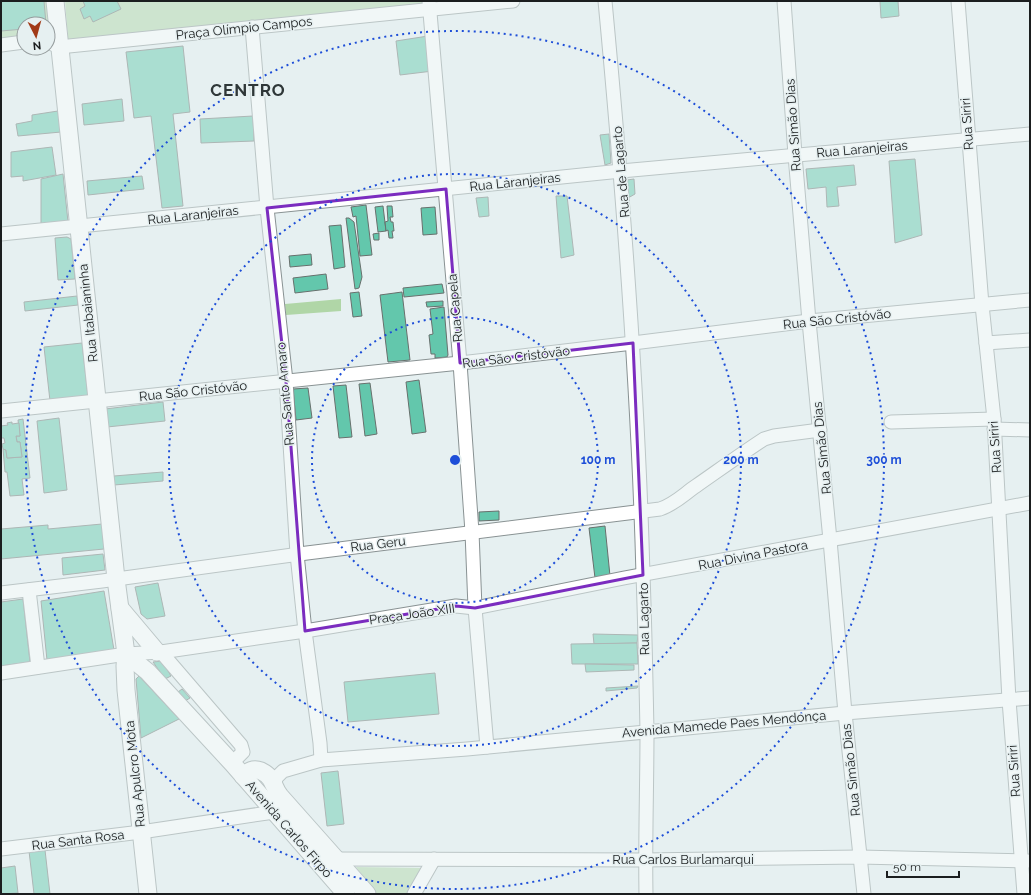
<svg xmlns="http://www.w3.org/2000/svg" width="1031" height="895" font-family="Raleway,sans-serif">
<rect width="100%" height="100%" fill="#e6f0f1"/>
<g fill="#b0d6a7">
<path d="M1 1H50L54 33 48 34V24H24V36L1 39Z"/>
<path d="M65 1H424L425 5 68 39Z"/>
<path d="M341 299V311L286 315 285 304Z"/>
<path d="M356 867 423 868 408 894H377Z"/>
</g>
<g fill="#63c7ac" stroke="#68706d">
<path d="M1 1H44L46 24H24V29L1 31Z"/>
<path d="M83 1H117L121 9 93 22 90 16 84 19 80 9 85 6Z"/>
<path d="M880 1H898L899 16 881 18Z"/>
<path d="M428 36 433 71 400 75 396 41Z"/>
<path d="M183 46 190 112 173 114 183 206 162 208 151 116 134 118 126 52Z"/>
<path d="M122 99 124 121 84 125 82 104Z"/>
<path d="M58 111 61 132 18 136 16 124 32 121V115Z"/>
<path d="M253 116 254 141 201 143 200 119Z"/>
<path d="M609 134 611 163 605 165 600 135Z"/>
<path d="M52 147 56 175 23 181V176L11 177V152Z"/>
<path d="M915 159 922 235 895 243 889 161Z"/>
<path d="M854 165 856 185 837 187 839 206 827 207 826 187 808 189 806 169Z"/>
<path d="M63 174 68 222 41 225V179Z"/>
<path d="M142 176 144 189 88 195 87 181Z"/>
<path d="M634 179 635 194 628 198 627 180Z"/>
<path d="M556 196H567L574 255 561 258Z"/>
<path d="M488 197 489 216 479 217 476 198Z"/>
<path d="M366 205 372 255 360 256 356 216 353 217 351 207Z"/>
<path d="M383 206 386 231 378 232 375 207Z"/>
<path d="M387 206H392L393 217H390L391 222H393L394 231H392L393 238H389L388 230 386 231 385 222 388 221Z"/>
<path d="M435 207 437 234 423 235 421 208Z"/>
<path d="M346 218H349L354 222 362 277 359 288 355 289Z"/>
<path d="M341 225 345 267 334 269 329 226Z"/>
<path d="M379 233V240H374L373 234Z"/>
<path d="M67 237 71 239 75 279 58 280 55 238Z"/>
<path d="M311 254 312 265 290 267 289 256Z"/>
<path d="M326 274 328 289 295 293 293 278Z"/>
<path d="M442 284 444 293 404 297 403 288Z"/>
<path d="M359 292 362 316 353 317 350 293Z"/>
<path d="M402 292 410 360 388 362 380 295Z"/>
<path d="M77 296 78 305 25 311 24 302Z"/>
<path d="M443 301V306L427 307 426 302Z"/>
<path d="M444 307 448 355 447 357 435 358V354H431L429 335 433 334 430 309Z"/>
<path d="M82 343 88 396 50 401 44 347Z"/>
<path d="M419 380 426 432 412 434 406 382Z"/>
<path d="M370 383 377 434 365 436 359 384Z"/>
<path d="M346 385 352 437 339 438 333 386Z"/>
<path d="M308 388 312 418 296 420 293 389Z"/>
<path d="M163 402 165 421 107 427 105 409Z"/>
<path d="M59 418 67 490 44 493 37 421Z"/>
<path d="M23 419 30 478 22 479 24 495 10 496 7 472H5L3 449 6 450 7 458 22 457 20 442H17L16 436H20L18 420Z"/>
<path d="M12 422V424L19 423 20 436H16L17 442H20L22 457 7 458 6 450 3 449 2 444 5 443 4 438H1V426L8 425 7 423Z"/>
<path d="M163 472V481L114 485V476Z"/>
<path d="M499 511V520L479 521V512Z"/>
<path d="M102 524 104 549 1 559V529L48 525V529Z"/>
<path d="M605 526 610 576 595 578 589 528Z"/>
<path d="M103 554 105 570 63 575 62 558Z"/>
<path d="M158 583 165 616 147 619 141 614 135 587Z"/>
<path d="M104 591 114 650 47 660 41 601Z"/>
<path d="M23 599 30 662 1 666V602Z"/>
<path d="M593 634 638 635 637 643 594 644Z"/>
<path d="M637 643 638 664H572L571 644Z"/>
<path d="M162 661 171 676 165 679 153 662Z"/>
<path d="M585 664 634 665V670L586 672Z"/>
<path d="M435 673 439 714 348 722 344 682Z"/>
<path d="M139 676 179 719 141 738 136 679Z"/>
<path d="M638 686 637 688 606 691V688Z"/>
<path d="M182 689 190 698 185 701 178 692Z"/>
<path d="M338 771 344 824 327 826 321 773Z"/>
<path d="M45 850 50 894H34L29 851Z"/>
<path d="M15 866 18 893 1 894V868Z"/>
</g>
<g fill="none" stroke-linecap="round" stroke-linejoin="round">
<g stroke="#899293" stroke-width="15">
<g id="minor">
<path d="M429 1 460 363 472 532 475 608 487 747"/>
<path d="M605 1C623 192 638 383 643 575 645 627 646 680 647 732 647 786 645 840 646 894"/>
<path d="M784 1 795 155 809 321 830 540 845 713 864 894"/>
<path d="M958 1 982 305 994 419 1009 700 1024 894"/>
<path d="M252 27 267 208 286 381 297 554 305 631 320 743 321 760"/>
<path d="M48 42 59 47 513 1"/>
<path d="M1 45 24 42"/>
<path d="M1 234 621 171 1030 134"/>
<path d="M986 343 1030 340"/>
<path d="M1 411 460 363 633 343 809 321 1030 300"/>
<path d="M891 422 994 419"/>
<path d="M994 429 1030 430"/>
<path d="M29 590 38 667"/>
<path d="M1 593 102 581 307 553 660 509C675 504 684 494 696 486 719 470 741 454 764 439L774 436 820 430"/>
<path d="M161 652 241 745 243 752 232 763"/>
<path d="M1 673 126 654 161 652 305 631 456 606 475 608 624 578 1030 503"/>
<path d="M275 784 276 778 283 771 321 760 467 749 845 713 1030 698"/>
<path d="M1 849 141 832 274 812"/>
<path d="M336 859 645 860 860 857 1028 861"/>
<path d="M414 894 434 859"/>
</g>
</g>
<g stroke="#899293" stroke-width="19">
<g id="major">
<path d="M55 1 116 579 126 654 125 666 126 690 148 894"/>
<path d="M120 608 157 652"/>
<path d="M126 654 148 672 232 763 346 894"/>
<path d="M243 776C249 771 253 768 261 771 275 778 272 786 280 796L367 894"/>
</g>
</g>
<use href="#minor" stroke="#fff" stroke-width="13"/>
<use href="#major" stroke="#fff" stroke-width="17"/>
</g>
<path d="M0 0H1031V895H0ZM446 189 460 363 633 343 643 575 475 608 456 606 305 631 286 381 267 208Z" fill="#e6f0f1" fill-opacity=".55" fill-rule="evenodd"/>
<path fill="none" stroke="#7b2cbf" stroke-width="3" stroke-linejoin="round" d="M446 189 460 363 633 343 643 575 475 608 456 606 305 631 286 381 267 208Z"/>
<g fill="none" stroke="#1d4ed8" stroke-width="2" stroke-dasharray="2 4">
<circle cx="455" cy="460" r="143"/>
<circle cx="455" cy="460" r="286"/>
<circle cx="455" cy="460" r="429"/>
</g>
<g text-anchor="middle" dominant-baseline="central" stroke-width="3" stroke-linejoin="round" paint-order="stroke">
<g font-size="13" fill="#1b1e1f" stroke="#e6f0f1">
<text transform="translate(244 28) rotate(-6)">Praça Olímpio Campos</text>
<text transform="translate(967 124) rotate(-94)">Rua Siriri</text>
<text transform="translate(793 125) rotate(-94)">Rua Simão Dias</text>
<text transform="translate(862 149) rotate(-5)">Rua Laranjeiras</text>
<text transform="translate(621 172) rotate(-95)">Rua de Lagarto</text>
<text transform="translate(515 182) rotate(-6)">Rua Laranjeiras</text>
<text transform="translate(193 215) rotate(-6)">Rua Laranjeiras</text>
<text transform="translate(455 308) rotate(-95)">Rua Capela</text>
<text transform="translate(88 313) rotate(-96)">Rua Itabaianinha</text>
<text transform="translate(837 319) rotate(-6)">Rua São Cristóvão</text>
<text transform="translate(516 357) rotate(-7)">Rua São Cristóvão</text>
<text transform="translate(193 391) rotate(-6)">Rua São Cristóvão</text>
<text transform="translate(285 394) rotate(-95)">Rua Santo Amaro</text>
<text transform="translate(995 447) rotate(-94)">Rua Siriri</text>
<text transform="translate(822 448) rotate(-96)">Rua Simão Dias</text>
<text transform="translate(378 544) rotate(-7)">Rua Geru</text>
<text transform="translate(753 555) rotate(-11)">Rua Divina Pastora</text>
<text transform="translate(412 614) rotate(-8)">Praça João XIII</text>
<text transform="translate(644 619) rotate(-91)">Rua Lagarto</text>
<text transform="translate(724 724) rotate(-5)">Avenida Mamede Paes Mendonça</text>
<text transform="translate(851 770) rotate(-96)">Rua Simão Dias</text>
<text transform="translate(1014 771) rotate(-94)">Rua Siriri</text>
<text transform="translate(135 774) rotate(-96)">Rua Apulcro Mota</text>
<text transform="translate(289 829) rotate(49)">Avenida Carlos Firpo</text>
<text transform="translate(78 840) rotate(-7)">Rua Santa Rosa</text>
<text x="683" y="859">Rua Carlos Burlamarqui</text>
</g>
<g font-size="17" font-weight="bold" letter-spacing="1" fill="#2f3738" stroke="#e6f0f1">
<text x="248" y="90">CENTRO</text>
</g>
</g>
<circle cx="455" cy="460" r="6" fill="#1d4ed8" stroke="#e6f0f1" stroke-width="2"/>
<g font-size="12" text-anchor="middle" font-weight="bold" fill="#1d4ed8" stroke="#e6f0f1" stroke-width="3" stroke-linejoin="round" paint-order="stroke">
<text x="598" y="464">100 m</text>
<text x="741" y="464">200 m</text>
<text x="884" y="464">300 m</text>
</g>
<rect width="1031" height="895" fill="none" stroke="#1b1e1f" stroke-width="4"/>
<g transform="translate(36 36) rotate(174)"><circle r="19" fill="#e6f0f1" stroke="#959c9d"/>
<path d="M0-3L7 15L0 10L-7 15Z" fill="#a13a17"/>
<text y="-6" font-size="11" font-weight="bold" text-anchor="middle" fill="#1b1e1f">N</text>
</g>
<path d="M887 871v6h72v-6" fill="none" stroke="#1b1e1f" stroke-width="2"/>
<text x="893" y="871" font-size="12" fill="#1b1e1f" stroke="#e6f0f1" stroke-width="3" paint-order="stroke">50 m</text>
</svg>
